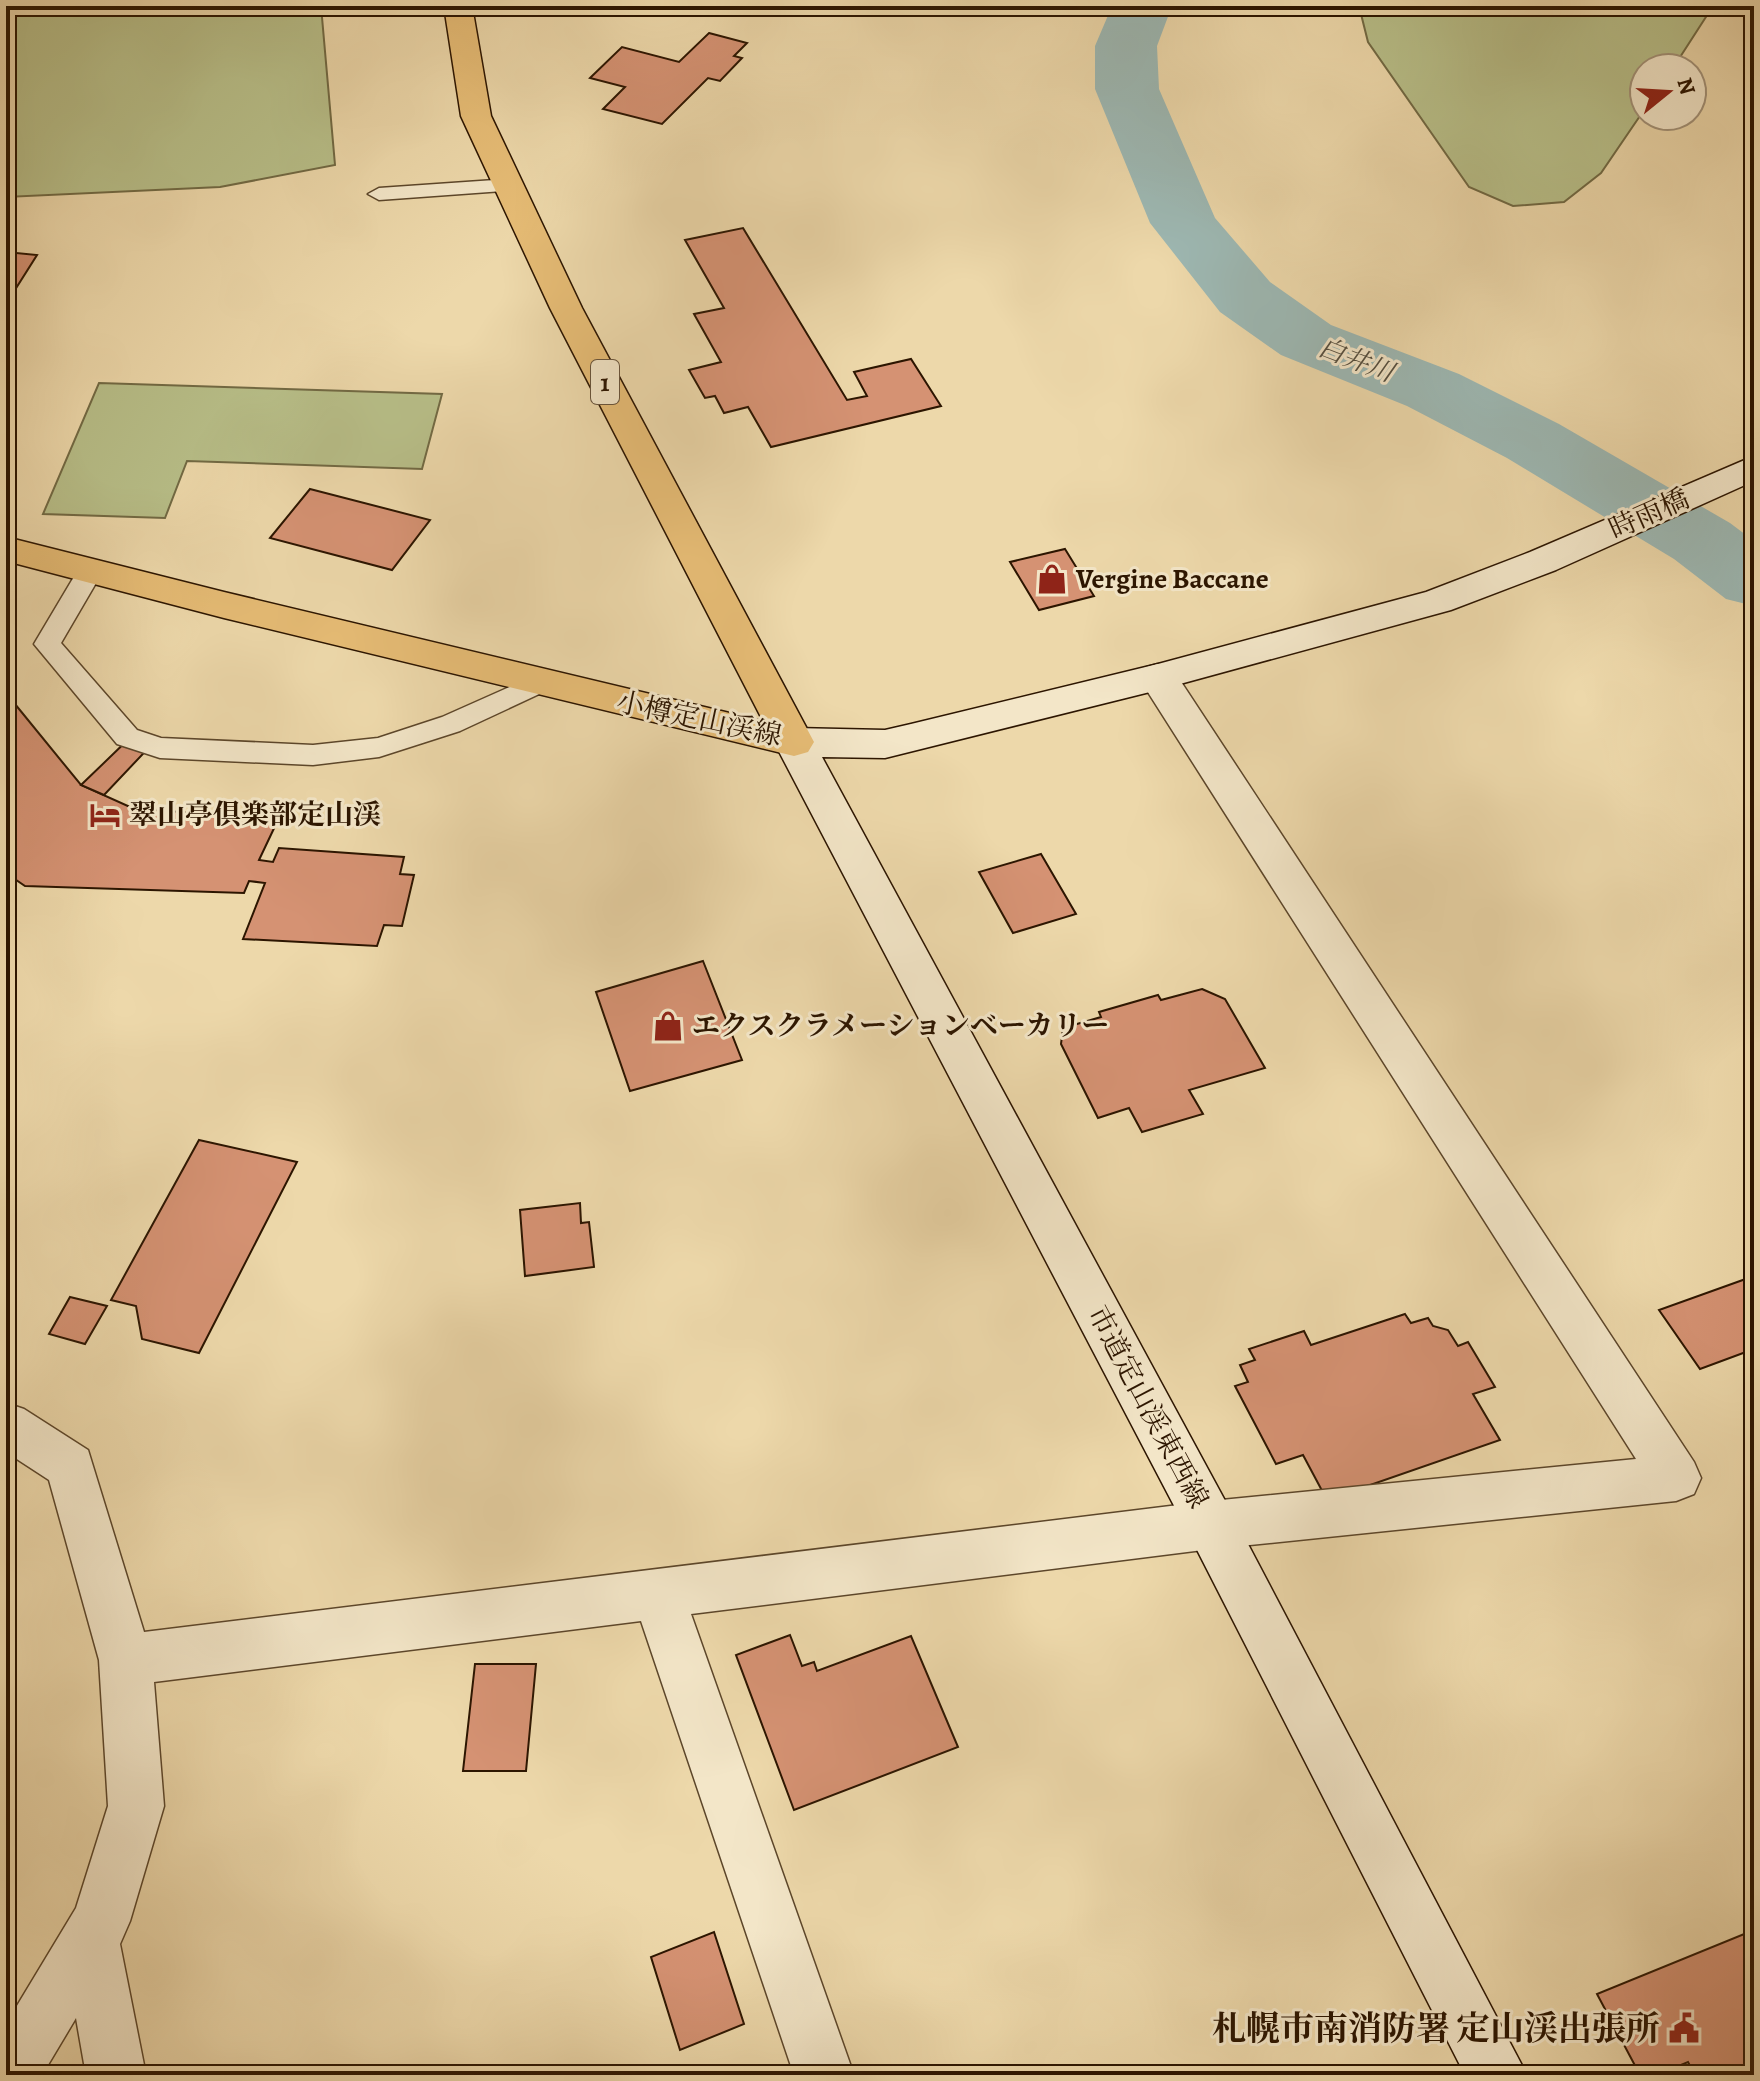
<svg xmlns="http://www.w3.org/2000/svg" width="1760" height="2081" font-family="Alegreya,'Noto Serif JP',serif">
<rect width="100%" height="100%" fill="#edd8aa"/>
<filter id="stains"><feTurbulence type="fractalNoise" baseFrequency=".0025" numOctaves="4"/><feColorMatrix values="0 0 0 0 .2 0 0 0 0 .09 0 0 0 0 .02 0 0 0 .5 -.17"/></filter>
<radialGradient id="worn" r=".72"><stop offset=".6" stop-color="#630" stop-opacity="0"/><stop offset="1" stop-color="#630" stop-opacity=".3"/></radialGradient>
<g fill="#b8bf89" stroke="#726a44" stroke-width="2">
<path d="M6 6H321L335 165 220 187 6 197Z"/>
<path d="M1359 6H1713L1673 68H1644V110L1601 173 1564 202 1513 206 1469 187 1368 42Z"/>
<path d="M99 383 442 394 422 469 187 461 165 518 43 514Z"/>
</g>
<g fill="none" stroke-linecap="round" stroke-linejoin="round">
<path fill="#9db8b3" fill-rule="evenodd" d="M1112 6H1172L1157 46 1159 89 1215 218 1270 282 1331 325 1459 374 1559 424 1730 523 1754 541V606L1726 599 1674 559 1507 458 1407 406 1281 355 1220 312 1150 223 1095 89V46Z"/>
</g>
<g fill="#d59273" stroke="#2c1500" stroke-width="2">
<path d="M709 33 747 43 734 56 742 58 720 81 708 78 662 124 603 109 625 87 590 78 622 47 679 62Z"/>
<path d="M743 228 847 400 867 396 854 372 911 359 941 406 771 447 748 407 724 413 715 396 705 398 689 370 721 362 694 314 724 308 685 240Z"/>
<path d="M6 252 37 255 6 304Z"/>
<path d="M310 489 430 520 392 570 270 538Z"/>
<path d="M1065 549 1094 596 1039 610 1010 562Z"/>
<path d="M6 693 81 785 130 807 277 822 259 860 273 862 279 848 404 857 400 874 414 875 402 926 384 925 377 946 243 939 265 883 249 881 244 893 25 886 6 873Z"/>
<path d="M136 732 157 739 104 795 81 785Z"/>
<path d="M1041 854 1076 914 1013 933 979 872Z"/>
<path d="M703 961 742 1060 630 1091 596 992Z"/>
<path d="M1202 989 1225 999 1265 1068 1189 1090 1203 1114 1142 1132 1129 1108 1098 1118 1061 1044 1063 1028 1101 1017 1099 1012 1158 995 1161 1000Z"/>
<path d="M199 1140 297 1162 199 1353 142 1339 136 1306 111 1300Z"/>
<path d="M580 1203 581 1223 589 1222 594 1267 525 1276 520 1210Z"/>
<path d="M1754 1276V1349L1700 1369 1659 1310Z"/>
<path d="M70 1297 107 1306 85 1344 49 1334Z"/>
<path d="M1405 1314 1411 1323 1428 1318 1433 1326 1448 1330 1458 1346 1468 1342 1495 1387 1473 1394 1500 1440 1327 1500 1303 1455 1276 1464 1235 1386 1248 1382 1240 1365 1255 1360 1249 1349 1304 1331 1311 1345Z"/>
<path d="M790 1635 802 1666 814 1662 817 1671 911 1636 958 1747 794 1810 736 1655Z"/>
<path d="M475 1664H536L526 1771H463Z"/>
<path d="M1754 1930V2075H1695L1688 2062 1657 2075H1640L1597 1994Z"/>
<path d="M714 1932 744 2024 680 2050 651 1957Z"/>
</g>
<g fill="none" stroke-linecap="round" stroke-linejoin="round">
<g stroke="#5c462a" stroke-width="3">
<g id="lane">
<path d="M509 179 517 180 520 185 517 190 379 200 368 194 379 188Z"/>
<path d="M90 563 99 565 103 571 61 643 137 730 161 738 313 745 378 738 442 717 532 677 541 674 550 677 554 683 550 689 460 731 379 757 313 765 160 758 117 744 34 644 81 565Z"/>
</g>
</g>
<g stroke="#5c462a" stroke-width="3">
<path id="street" d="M1158 664 1172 668 1694 1462 1701 1478 1694 1494 1676 1501 1211 1549 691 1614 854 2075H794L641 1621 154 1682 164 1806 130 1921 120 1944 146 2075H86L76 2018 42 2075H6V2024L76 1908 108 1806 99 1660 49 1480 6 1452V1403L24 1409 88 1450 144 1632 1211 1501 1636 1459 1144 686 1139 677 1144 668Z"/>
</g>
<g stroke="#2c1500" stroke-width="3">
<path id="secondary" d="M1754 456V481L1556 570 1451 610 1158 690 885 758 822 757 1229 1508 1527 2075H1465L1193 1542 774 742 780 732 794 728 885 730 911 724 1158 664 1426 592 1530 552Z"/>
</g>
<g stroke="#2c1500" stroke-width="3">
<path id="primary" d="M444 6H472L491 116 582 308 814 742 808 752 794 756 224 618 6 561V537L224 592 763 721 550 308 461 116Z"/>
</g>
<use href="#lane" fill="#f3e6c8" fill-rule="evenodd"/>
<use href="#street" fill="#f3e6c8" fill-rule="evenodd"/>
<use href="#secondary" fill="#f3e6c8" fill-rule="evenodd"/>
<use href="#primary" fill="#e6bc75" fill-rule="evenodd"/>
</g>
<defs>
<g id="shop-bare" transform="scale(2.4)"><path d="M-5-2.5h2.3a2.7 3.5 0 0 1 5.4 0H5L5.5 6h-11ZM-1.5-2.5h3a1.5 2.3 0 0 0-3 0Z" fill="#8f2418" stroke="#f3e6c8" stroke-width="2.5" paint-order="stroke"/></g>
<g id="hotel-bare" transform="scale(2.4)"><path d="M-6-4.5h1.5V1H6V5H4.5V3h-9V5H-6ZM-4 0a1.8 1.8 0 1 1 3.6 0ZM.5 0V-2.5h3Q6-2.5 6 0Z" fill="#8f2418" stroke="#f3e6c8" stroke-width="2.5" paint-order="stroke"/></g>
<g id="civic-bare" transform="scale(2.4)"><path d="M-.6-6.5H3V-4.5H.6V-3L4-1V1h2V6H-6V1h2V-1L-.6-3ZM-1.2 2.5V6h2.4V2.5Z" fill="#8f2418" stroke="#f3e6c8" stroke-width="2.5" paint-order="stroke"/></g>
</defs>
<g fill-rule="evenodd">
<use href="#shop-bare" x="1052" y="579"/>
<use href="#hotel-bare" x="105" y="815"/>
<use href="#shop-bare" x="668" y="1026"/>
<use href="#civic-bare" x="1684" y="2028"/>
</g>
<g text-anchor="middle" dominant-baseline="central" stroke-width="6" stroke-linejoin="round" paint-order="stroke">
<g font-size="26" font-style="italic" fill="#544e3f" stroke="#f3e6c8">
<text transform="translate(1356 360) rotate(21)">白井川</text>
</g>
<rect fill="#f3e6c8" stroke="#68543c" stroke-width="2" x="591" y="360" width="28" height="44" rx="6"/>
<g font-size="26" font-weight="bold" fill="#2c1500">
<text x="605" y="382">1</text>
</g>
<g font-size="28" fill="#2c1500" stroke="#f3e6c8">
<text transform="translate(1649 514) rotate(-24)">時雨橋</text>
<text transform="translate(699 719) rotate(12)">小樽定山渓線</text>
<text transform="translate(1148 1407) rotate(62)">市道定山渓東西線</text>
</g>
<g font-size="28" font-weight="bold" fill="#2c1500" stroke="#f3e6c8" text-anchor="start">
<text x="1076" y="579">Vergine Baccane</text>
<text x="129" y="815">翠山亭倶楽部定山渓</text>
<text x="692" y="1026">エクスクラメーションベーカリー</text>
</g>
<g font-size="34" font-weight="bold" fill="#2c1500" stroke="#f3e6c8" text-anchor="end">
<text x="1660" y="2028">札幌市南消防署 定山渓出張所</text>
</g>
</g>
<rect width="1760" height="2081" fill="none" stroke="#edd8aa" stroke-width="32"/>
<rect x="8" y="8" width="1744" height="2065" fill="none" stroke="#2c1500" stroke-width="4"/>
<rect x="16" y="16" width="1728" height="2049" fill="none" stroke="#2c1500" stroke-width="2"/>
<g transform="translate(1668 92) rotate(72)"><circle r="38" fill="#f3e6c8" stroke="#a39278" stroke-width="2"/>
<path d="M0-6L14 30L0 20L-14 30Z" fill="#8f2418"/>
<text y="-12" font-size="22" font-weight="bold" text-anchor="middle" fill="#2c1500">N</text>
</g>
<rect width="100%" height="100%" filter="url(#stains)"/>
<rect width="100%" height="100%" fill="url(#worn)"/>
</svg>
